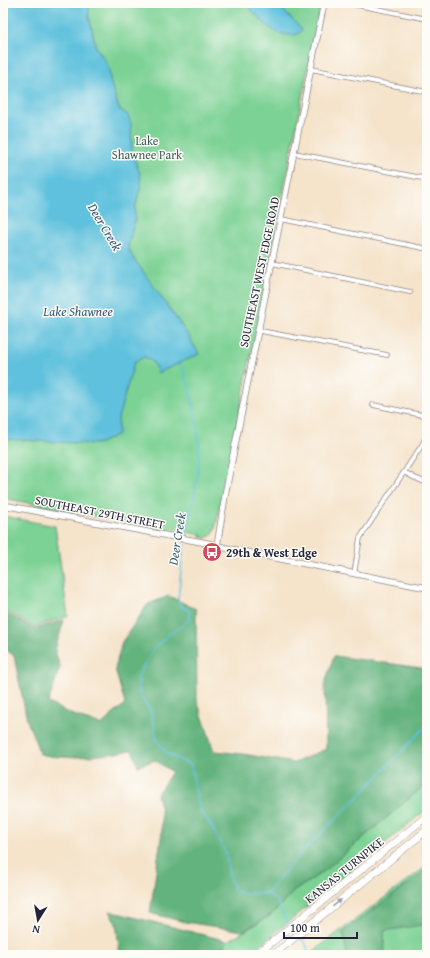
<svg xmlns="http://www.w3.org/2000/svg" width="430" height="958" font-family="'Gentium Book Plus',serif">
<rect width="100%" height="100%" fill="#fdfcf7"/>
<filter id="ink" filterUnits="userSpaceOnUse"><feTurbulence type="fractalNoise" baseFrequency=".025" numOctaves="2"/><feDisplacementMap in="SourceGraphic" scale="8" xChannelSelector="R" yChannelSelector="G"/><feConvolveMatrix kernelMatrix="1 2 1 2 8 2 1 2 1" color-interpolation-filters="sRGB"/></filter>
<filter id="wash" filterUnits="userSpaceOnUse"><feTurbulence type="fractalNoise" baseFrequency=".012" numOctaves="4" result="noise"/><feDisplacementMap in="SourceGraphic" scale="16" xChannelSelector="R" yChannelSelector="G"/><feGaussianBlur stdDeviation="0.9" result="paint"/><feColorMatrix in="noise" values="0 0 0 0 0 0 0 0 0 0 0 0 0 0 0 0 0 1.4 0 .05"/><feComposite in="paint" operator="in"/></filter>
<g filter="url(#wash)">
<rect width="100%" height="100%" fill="#f5e3ca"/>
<g fill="#7bd194" stroke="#4e7a68">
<path d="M3 3H321L231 455 215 529 212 535 206 538 201 537V535L173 529 169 531 3 498Z"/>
<path d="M3 516 55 526 68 616 35 627 3 610Z"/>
<path d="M427 783V809L248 955H215L228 941 271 915 294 891 324 871Z"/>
<path d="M427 866V955H308Z"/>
</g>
<g fill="#64b37e" stroke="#436a5c">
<path d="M169 596 196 609 197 700 214 751 243 754 294 763 326 749 325 683 334 656 422 668 427 667V783L324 871 294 891 271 915 243 931 185 922 150 913 162 831 161 810 157 794 172 772 155 760 138 766 132 750C107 755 64 761 40 754L27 720 14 656 3 647V612L35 629 64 620 55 650 60 667 48 703 73 715 101 725 125 704 115 669 122 642 148 604Z"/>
<path d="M427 870V924L384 931 385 955H347L343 932Z"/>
<path d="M109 911 228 941 214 955H120L116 923Z"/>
</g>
<g fill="#5fc1dd" stroke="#40728c">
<path d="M3 3H89V16L96 47 108 65 111 84 119 109 128 115 131 124 132 152 140 174 141 185 135 208V220L128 246 132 256 188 335 199 354 158 373C155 366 153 359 144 357L134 363 118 418V434L101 443 95 444 3 439Z"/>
<path d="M244 3H280C283 14 296 21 302 30 298 35 295 35 289 35 268 34 259 15 244 3Z"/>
</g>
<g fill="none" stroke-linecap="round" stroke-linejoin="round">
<g stroke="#5fc1dd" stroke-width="1.5">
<path d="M180 361C191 389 201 433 199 463 197 492 188 519 184 548 181 565 180 582 178 599L181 606 189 611V620L182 626 169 634 153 649 138 676 140 697 151 711 157 740 166 753 191 765 195 790 201 811 212 827 226 854 229 876 234 890 244 894 267 893 277 901 286 921 289 925"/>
<path d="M267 893 299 855 357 798 427 725"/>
<path d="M300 937 306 944 309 955"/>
</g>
</g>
</g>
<g filter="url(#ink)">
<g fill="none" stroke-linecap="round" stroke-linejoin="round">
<g stroke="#8c8282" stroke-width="5.5">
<g id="street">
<path d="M347 3 427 19"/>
<path d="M311 69 427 92"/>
<path d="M294 153 427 179"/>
<path d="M281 219 423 248"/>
<path d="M272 263 410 292"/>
<path d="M259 327 261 331 387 355"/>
<path d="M373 405 427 416"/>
<path d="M404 472 415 478 427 483"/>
<path d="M354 574 360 538 422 445 427 435"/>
</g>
</g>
<g stroke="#8c8282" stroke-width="7">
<g id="secondary">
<path d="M3 505 207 543 226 548 427 588"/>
<path d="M217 546 226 490 324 3"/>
</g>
</g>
<g stroke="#8c8282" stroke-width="8">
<g id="highway">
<path d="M256 955 427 816"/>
<path d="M273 955 427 830"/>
</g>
</g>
<use href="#street" stroke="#fff" stroke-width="4"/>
<use href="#secondary" stroke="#fff" stroke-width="5.5"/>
<use href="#highway" stroke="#fff" stroke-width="7"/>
</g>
<defs><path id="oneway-solid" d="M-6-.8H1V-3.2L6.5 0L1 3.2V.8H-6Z"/></defs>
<use fill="#9c9ca7" href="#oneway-solid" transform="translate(337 903) rotate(-39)"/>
</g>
<defs>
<g id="bus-disc" transform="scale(1)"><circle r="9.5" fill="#d1495b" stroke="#fdfcf7"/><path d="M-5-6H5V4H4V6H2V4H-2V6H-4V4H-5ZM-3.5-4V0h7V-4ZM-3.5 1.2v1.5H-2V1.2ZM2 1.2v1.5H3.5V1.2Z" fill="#fff"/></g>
</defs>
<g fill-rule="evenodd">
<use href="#bus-disc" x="212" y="552"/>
</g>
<g text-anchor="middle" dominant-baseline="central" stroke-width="3" stroke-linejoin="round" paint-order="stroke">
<g font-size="12" fill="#415f5a" stroke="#fdfcf7">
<text x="147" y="140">Lake<tspan x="147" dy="14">Shawnee Park</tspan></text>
</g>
<g font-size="12" fill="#22223b" stroke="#fdfcf7">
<text transform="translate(259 272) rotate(-78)">SOUTHEAST WEST EDGE ROAD</text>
<text transform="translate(100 512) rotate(11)">SOUTHEAST 29TH STREET</text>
<text transform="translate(344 870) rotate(-39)">KANSAS TURNPIKE</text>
</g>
<g font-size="12" font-weight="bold" fill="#22223b" stroke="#fdfcf7" text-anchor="start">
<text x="226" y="552">29th &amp; West Edge</text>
</g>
<g font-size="13" font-style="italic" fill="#375a74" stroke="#fdfcf7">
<text transform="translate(105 227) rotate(59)">Deer Creek</text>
<text x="78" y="311">Lake Shawnee</text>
<text transform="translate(177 539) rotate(-81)">Deer Creek</text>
</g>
</g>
<rect width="430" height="958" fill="none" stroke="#fdfcf7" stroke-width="16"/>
<g transform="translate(38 920) rotate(191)" stroke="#fdfcf7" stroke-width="3" paint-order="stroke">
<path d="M0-3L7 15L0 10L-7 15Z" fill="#22223b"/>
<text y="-6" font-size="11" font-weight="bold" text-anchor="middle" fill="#22223b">N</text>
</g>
<path d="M284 932v6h73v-6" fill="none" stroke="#22223b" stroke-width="2"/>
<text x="290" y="932" font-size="12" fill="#22223b" stroke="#fdfcf7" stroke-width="3" paint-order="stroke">100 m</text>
</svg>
